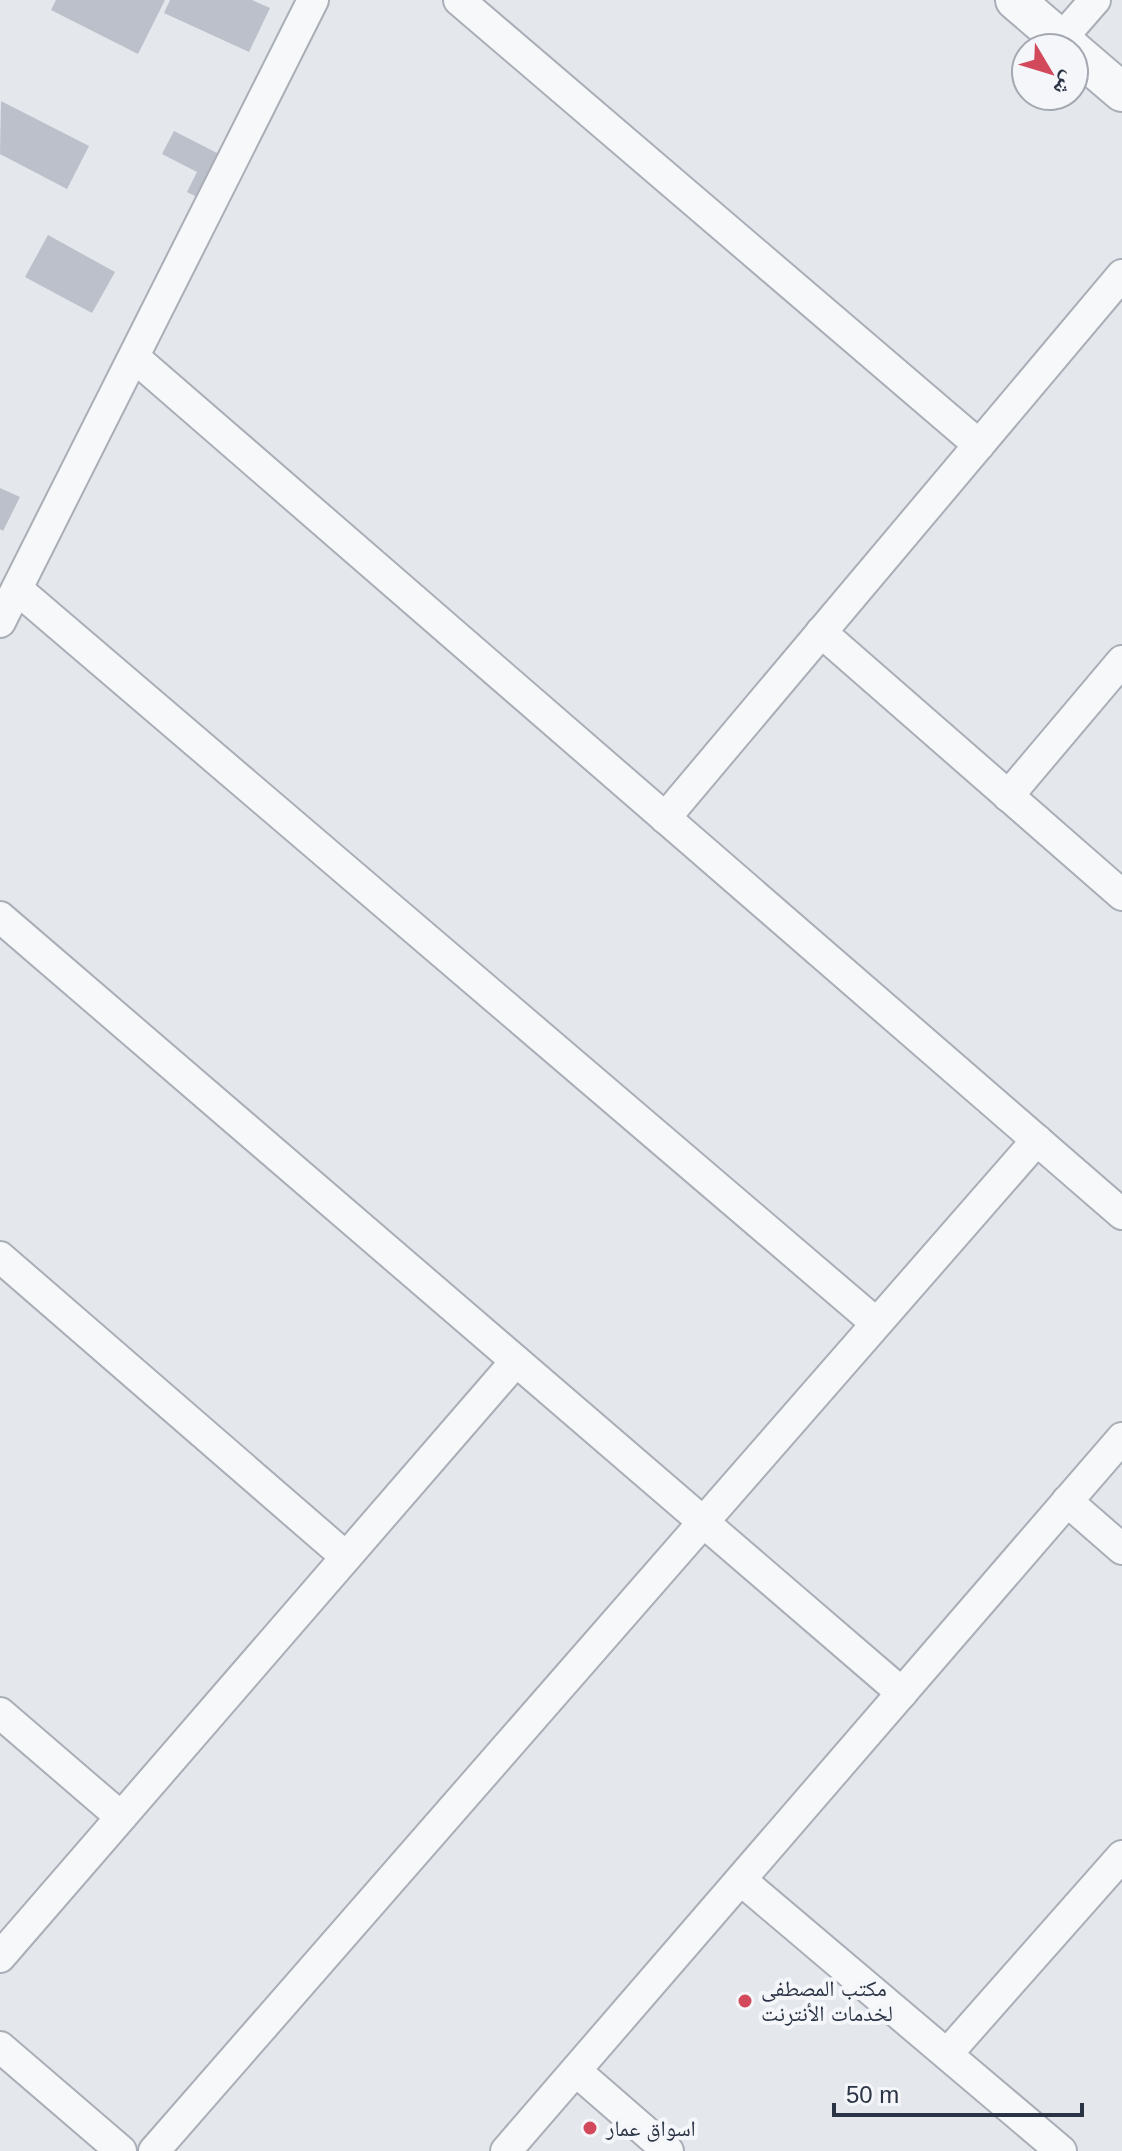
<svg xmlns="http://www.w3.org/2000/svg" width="1122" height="2151" font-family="Helvetica,'Noto Naskh Arabic',sans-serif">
<rect width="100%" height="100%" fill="#e4e7ec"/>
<g fill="#bbc0ca">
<path d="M56 0H165L138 54 51 10Z"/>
<path d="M170 0H252L270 8 249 52 164 13Z"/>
<path d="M1 101 89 146 67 189 0 154Z"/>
<path d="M174 131 221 155 199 198 187 192 197 172 162 154Z"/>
<path d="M48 235 115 272 92 313 25 277Z"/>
<path d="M0 488 20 497 3 531 0 529Z"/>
</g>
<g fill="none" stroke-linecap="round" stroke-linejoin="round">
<g stroke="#a9aeb7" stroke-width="34">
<g id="minor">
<path d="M459 0 979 445"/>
<path d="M1061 39 1095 0"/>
<path d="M134 357 1122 1214"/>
<path d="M17 589 876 1323"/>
<path d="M0 622 313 0"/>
<path d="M821 632 1122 895"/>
<path d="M1008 796 1122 661"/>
<path d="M665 818 1122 275"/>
<path d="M0 917 902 1693"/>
<path d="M0 1257 346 1557"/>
<path d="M1067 1501 1122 1549"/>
<path d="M0 1713 121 1817"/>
<path d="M741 1880 1061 2151"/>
<path d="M0 1957 516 1361"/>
<path d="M0 2047 121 2151"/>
<path d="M947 2054 1122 1856"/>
<path d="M576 2071 668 2151"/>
<path d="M154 2151 1037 1140"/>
<path d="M506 2151 1122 1438"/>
</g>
</g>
<g stroke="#a9aeb7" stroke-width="42">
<g id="tertiary">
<path d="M1015 0 1071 48"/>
<path d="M1074 51 1122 92"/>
</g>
</g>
<use href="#minor" stroke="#f7f8fa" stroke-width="30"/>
<use href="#tertiary" stroke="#f7f8fa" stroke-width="38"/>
</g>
<g fill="#d1495b" stroke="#f4f6f9" stroke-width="3">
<circle cx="745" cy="2001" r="8"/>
<circle cx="590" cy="2128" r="8"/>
</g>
<g text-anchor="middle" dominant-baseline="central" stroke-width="8" stroke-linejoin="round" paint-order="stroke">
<g font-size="22" fill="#2b3445" stroke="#f4f6f9" text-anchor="start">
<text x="761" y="1988">مكتب المصطفى<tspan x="761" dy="25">لخدمات الأنترنت</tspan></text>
<text x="606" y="2128">اسواق عمار</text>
</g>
</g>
<g transform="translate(1050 72) rotate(128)"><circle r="38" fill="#f4f6f9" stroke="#a4a8b1" stroke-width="2"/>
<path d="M0-6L14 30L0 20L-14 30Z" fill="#d1495b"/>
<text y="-12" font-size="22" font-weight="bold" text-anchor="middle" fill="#2b3445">ش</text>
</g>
<path d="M834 2103v12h248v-12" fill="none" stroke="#2b3445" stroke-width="4"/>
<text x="846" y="2103" font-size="24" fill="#2b3445" stroke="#f4f6f9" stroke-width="6" paint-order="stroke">50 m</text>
</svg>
